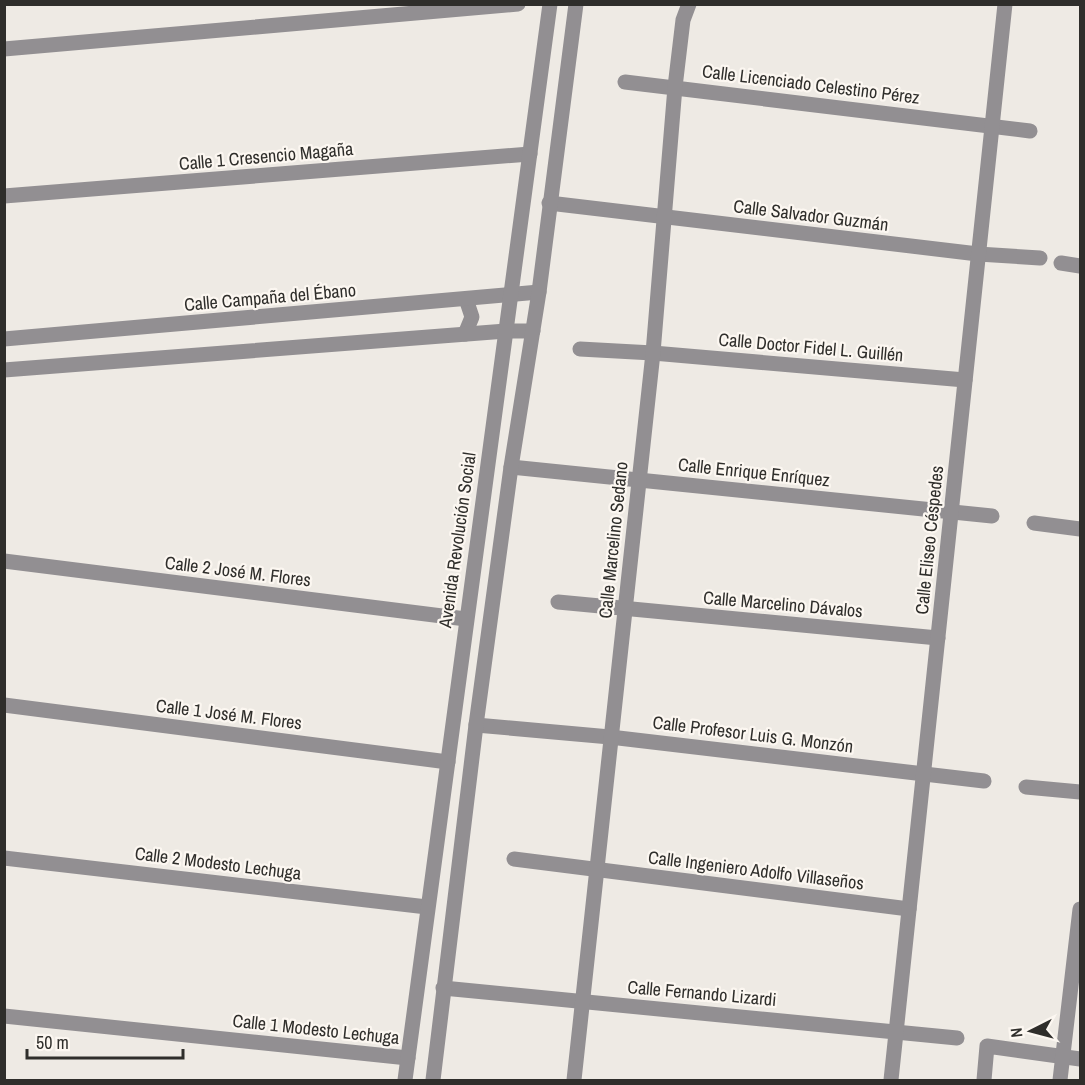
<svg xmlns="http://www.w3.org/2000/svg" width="1085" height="1085" font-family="'Archivo Narrow',sans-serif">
<rect width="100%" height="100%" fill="#eeeae4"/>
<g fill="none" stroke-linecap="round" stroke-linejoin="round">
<g stroke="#928f92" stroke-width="15">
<path d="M4 49 518 4"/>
<path d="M625 82 1030 131"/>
<path d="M4 196 530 154"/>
<path d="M549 203 978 254 1040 258"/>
<path d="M1061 263 1080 266"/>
<path d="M465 334 472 317 466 299"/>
<path d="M4 339 539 292"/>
<path d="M580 349 653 353 965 380"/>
<path d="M4 370 506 331H533"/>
<path d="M511 467 992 516"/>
<path d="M1034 523 1080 529"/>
<path d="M4 561 466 619"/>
<path d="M558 602 938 638"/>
<path d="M4 705 448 762"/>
<path d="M476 725 610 737 984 781"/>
<path d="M1026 787 1080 792"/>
<path d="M4 858 427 907"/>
<path d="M514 859 909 909"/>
<path d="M443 988 957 1038"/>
<path d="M4 1016 408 1058"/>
<path d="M405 1080 550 4"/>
<path d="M433 1080 476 725 511 467 539 292 576 4"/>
<path d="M574 1080 653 353 675 87 683 20 689 4"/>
<path d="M891 1080 1005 4"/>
<path d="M984 1080 987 1046 1080 1059"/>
<path d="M1060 1080 1080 909"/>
</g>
</g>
<g text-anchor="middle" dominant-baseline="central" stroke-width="4.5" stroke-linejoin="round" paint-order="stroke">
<g font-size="18" fill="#2f2e2b" stroke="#fcf7f1">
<text transform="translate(811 84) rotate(7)">Calle Licenciado Celestino Pérez</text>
<text transform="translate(266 156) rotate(-5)">Calle 1 Cresencio Magaña</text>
<text transform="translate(811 215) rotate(7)">Calle Salvador Guzmán</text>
<text transform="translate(270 297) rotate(-5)">Calle Campaña del Ébano</text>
<text transform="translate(811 347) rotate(5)">Calle Doctor Fidel L. Guillén</text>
<text transform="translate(754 472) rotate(6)">Calle Enrique Enríquez</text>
<text transform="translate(457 540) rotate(-82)">Avenida Revolución Social</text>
<text transform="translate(613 540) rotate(-84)">Calle Marcelino Sedano</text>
<text transform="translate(929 540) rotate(-84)">Calle Eliseo Céspedes</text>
<text transform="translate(238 571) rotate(7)">Calle 2 José M. Flores</text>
<text transform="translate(783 604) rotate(5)">Calle Marcelino Dávalos</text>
<text transform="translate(229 714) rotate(7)">Calle 1 José M. Flores</text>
<text transform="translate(753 734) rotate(7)">Calle Profesor Luis G. Monzón</text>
<text transform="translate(218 863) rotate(7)">Calle 2 Modesto Lechuga</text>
<text transform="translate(756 870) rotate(7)">Calle Ingeniero Adolfo Villaseños</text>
<text transform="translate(702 993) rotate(5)">Calle Fernando Lizardi</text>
<text transform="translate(316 1029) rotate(6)">Calle 1 Modesto Lechuga</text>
</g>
</g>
<rect width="1085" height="1085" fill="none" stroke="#2f2e2b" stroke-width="12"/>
<g transform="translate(1031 1031) rotate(264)" stroke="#fcf7f1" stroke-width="4.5" paint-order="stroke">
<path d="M0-4.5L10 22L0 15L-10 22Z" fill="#2f2e2b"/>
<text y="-9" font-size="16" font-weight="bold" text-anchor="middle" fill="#2f2e2b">N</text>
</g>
<path d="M27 1049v9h156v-9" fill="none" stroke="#2f2e2b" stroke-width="3"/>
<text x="36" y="1049" font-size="18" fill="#2f2e2b" stroke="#fcf7f1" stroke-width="4.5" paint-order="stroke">50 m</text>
</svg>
